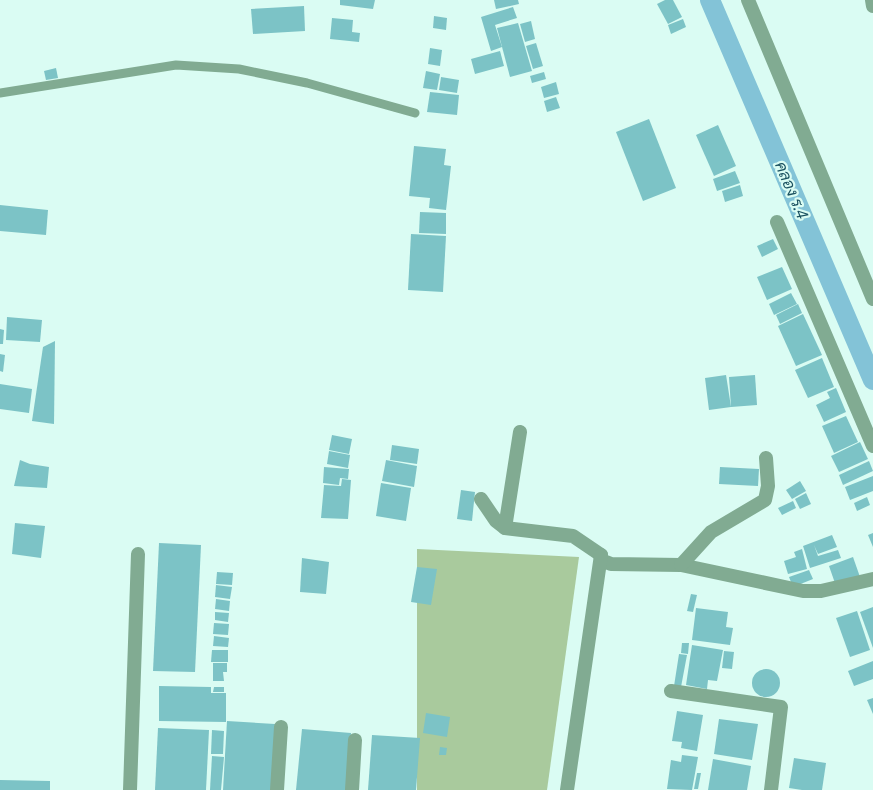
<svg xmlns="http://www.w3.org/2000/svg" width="873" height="790" font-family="'Open Sans',Sarabun,sans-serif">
<rect width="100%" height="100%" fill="#dafcf3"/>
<path fill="#a9ca9d" d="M417 549 579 557 547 790H417Z"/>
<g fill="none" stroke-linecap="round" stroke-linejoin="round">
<path stroke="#83c3d7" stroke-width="20" d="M710 0 873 380"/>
</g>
<g fill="#7cc3c6">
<path d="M340 0H375L373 9 340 5Z"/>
<path d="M494 0H518L519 4 496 9Z"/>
<path d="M665 0H673L682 17 668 24 657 4Z"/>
<path d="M304 6 305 31 253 34 251 9Z"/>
<path d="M513 7 517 18 495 25 502 47 491 51 481 17Z"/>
<path d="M434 16 447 18 446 30 433 28Z"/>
<path d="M332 18 353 20 352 32 360 33 359 42 330 39Z"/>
<path d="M683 19 686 27 671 34 668 25Z"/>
<path d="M531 21 535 39 525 42 520 24Z"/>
<path d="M518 23 532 71 510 77 497 28Z"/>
<path d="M536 43 543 66 533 69 526 46Z"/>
<path d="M430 48 442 50 440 66 428 64Z"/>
<path d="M500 51 504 66 475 74 471 59Z"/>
<path d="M56 68 58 78 46 80 44 71Z"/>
<path d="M426 71 440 74 437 90 423 88Z"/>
<path d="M544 72 546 79 532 83 530 76Z"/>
<path d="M441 77 459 80 457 93 439 90Z"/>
<path d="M556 82 559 94 544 98 541 87Z"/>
<path d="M430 92 459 95 457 115 427 112Z"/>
<path d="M556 97 560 108 547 112 544 101Z"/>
<path d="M649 119 676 188 643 201 616 132Z"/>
<path d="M718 125 736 166 714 176 696 135Z"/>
<path d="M414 146 446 149 444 165 451 166 446 210 429 208 430 198 409 196Z"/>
<path d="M735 171 740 183 717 191 713 179Z"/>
<path d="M740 185 743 196 725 202 722 191Z"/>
<path d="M0 205 48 210 46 235 0 231Z"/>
<path d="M420 212 446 213V234L419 233Z"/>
<path d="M411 234 446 236 443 292 408 290Z"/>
<path d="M773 239 778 249 762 257 757 246Z"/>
<path d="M782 267 792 289 767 300 757 277Z"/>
<path d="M791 293 797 304 774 315 769 304Z"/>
<path d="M798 304 802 313 780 324 776 315Z"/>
<path d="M803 314 822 355 796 366 778 326Z"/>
<path d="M7 317 42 320 40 342 6 340Z"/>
<path d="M0 329 4 330 3 344H0Z"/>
<path d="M55 341 54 424 32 421 43 347Z"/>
<path d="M0 354 5 355 3 372 0 371Z"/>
<path d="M822 358 834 387 808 398 795 370Z"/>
<path d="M726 375 731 407 709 410 705 378Z"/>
<path d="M755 375 757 405 731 407 729 377Z"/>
<path d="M0 384 32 389 29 413 0 409Z"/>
<path d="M836 388 846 412 824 422 816 405 830 398 827 392Z"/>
<path d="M846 416 858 442 834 453 822 426Z"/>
<path d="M332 435 352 439 349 454 329 450Z"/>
<path d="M860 442 868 459 839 472 831 456Z"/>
<path d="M392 445 419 449 417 464 390 460Z"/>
<path d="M329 451 350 455 348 468 327 464Z"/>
<path d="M20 460 30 464 49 467 47 488 14 486Z"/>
<path d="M386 460 417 466 414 487 382 481Z"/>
<path d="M869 461 873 471 843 485 839 475Z"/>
<path d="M324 467 349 469 348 479 340 478 339 485 323 483Z"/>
<path d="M720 467 759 469 758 486 719 484Z"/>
<path d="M873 476V491L850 500 845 487Z"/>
<path d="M342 479 351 480 348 519 321 518 324 485 341 486Z"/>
<path d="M800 481 806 491 792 499 786 490Z"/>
<path d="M381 483 411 488 406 521 376 516Z"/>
<path d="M461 490 475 492 472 521 457 519Z"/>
<path d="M806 493 811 504 800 509 795 499Z"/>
<path d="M867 497 870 505 857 511 854 503Z"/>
<path d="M793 501 796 508 782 515 778 508Z"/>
<path d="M15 523 45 526 41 558 12 554Z"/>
<path d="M873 533V547L868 535Z"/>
<path d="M832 535 837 547 818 554 814 545 818 556 838 550 841 558 810 568 803 546Z"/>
<path d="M159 543 201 545 195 672 153 671Z"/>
<path d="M802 549 807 569 788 574 784 561 796 557 794 552Z"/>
<path d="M853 557 860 577 836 586 829 566Z"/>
<path d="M302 558 329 562 326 594 300 592Z"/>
<path d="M417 567 437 569 431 605 411 602Z"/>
<path d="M809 570 813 579 793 587 789 577Z"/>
<path d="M217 572 233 573 232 585 216 584Z"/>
<path d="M216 585 232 587 230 599 215 597Z"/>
<path d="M691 594 697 595 693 612 687 611Z"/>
<path d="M216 599 230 601 229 611 215 609Z"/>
<path d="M873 607V648L860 612Z"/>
<path d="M696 608 728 612 726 627 733 628 730 645 692 640Z"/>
<path d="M857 611 870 650 850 657 836 618Z"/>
<path d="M215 612 229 613 228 622 215 620Z"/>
<path d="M214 623 229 624 228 635 213 634Z"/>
<path d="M214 636 229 638 228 647 213 646Z"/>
<path d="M682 643H689L688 654 681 653Z"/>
<path d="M692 645 723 650 717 681 708 680 707 689 686 685Z"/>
<path d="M212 650H228V662H211Z"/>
<path d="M724 651 734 652 732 669 722 668Z"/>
<path d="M679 654 687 655 681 687 674 686Z"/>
<path d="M873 661V679L854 686 848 671Z"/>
<path d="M213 663H227V672H223L224 681H213Z"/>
<circle cx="766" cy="683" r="14"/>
<path d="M159 686 211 687V693H226V722L159 721Z"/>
<path d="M214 687H224V692H213Z"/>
<path d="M873 698V714L867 700Z"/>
<path d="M677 711 703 715 697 751 681 748 682 742 672 741Z"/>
<path d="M426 713 450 717 447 737 423 733Z"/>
<path d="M719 719 758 724 752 760 714 754Z"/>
<path d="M227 721 275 724 271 790H223Z"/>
<path d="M158 728 209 730 206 790H155Z"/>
<path d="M302 729 351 733 346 790H296Z"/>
<path d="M212 730 224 731 223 754H211Z"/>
<path d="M372 735 420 738 416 790H368Z"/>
<path d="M440 747 447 748 446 755H439Z"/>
<path d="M682 755 698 757 692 790 667 789 671 760 681 762Z"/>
<path d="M212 756 224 757 221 790H210Z"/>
<path d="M794 758 826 763 822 790H802L789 788Z"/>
<path d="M713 759 751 766 747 790H708Z"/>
<path d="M697 773H701L698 789H694Z"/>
<path d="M0 780 50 781V790H0Z"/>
</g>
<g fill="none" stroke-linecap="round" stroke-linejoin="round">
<path stroke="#81ab92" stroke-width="9" d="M0 93 176 65 239 69 307 83 415 113"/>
<g stroke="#81ab92" stroke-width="14">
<path d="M748 0 873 299"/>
<path d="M872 0 873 6"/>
<path d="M777 222 873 446"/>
<path d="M481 499 496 521 505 528 573 536 601 555V560L611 564 681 565 803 591H821L873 579"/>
<path d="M505 528 520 432"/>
<path d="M681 565 711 532 765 500 768 486 766 458"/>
<path d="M671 691 781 707 771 790"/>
<path d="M130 790 138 554"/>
<path d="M277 790 281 727"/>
<path d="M352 790 355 740"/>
<path d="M567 790 601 555"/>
</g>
</g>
<g text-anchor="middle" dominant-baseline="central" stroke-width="4.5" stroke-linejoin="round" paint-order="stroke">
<g font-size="16" font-style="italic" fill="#1b5160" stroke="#dafcf3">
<text transform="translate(792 190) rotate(67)">คลอง ร.4</text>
</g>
</g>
</svg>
